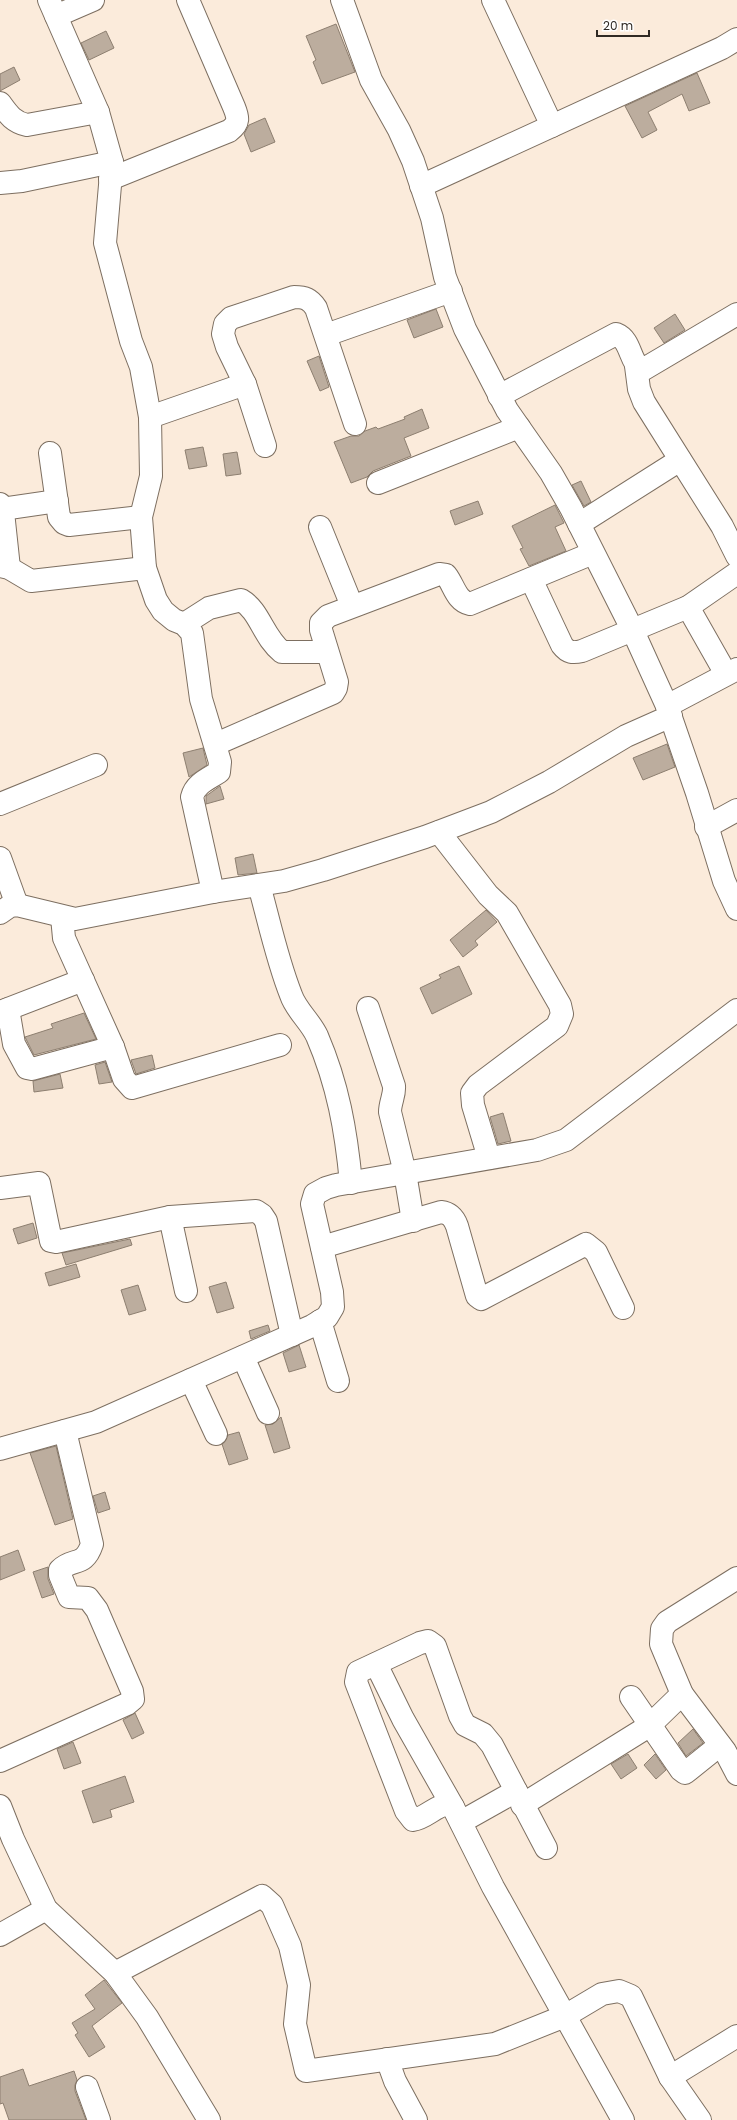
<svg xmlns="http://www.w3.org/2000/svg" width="737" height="2120" font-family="Poppins,sans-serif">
<rect width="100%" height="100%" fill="#fbebdb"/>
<g fill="#bcad9e" stroke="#8d7f70">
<path d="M336 24 355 72 322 84 313 62 316 60 306 36Z"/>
<path d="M106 31 114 48 89 60 81 43Z"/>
<path d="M14 67 20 80 0 91V74Z"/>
<path d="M697 73 710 103 689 111 682 94 648 112 657 130 642 138 625 106Z"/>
<path d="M265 118 275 142 251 152 244 134 249 125Z"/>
<path d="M436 309 443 327 414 338 407 320Z"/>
<path d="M675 314 685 330 664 343 654 328Z"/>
<path d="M319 356 329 387 320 391 307 361Z"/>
<path d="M422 409 429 428 404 438 411 456 373 471 367 477 351 483 334 442 351 436H359L365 431 376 427 378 429 405 419 404 417Z"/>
<path d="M203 447 207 466 189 469 185 450Z"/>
<path d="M237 452 241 474 226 476 223 454Z"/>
<path d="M581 481 591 502 584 506 572 485Z"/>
<path d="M478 501 483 514 455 525 450 511Z"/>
<path d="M555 505 564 523 555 527 566 551 529 566 520 549 523 548 512 526Z"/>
<path d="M667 744 675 767 643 780 633 758Z"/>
<path d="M203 748 207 765 189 777 183 753Z"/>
<path d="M220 786 224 799 206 804V796Z"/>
<path d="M253 854 257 873 238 875 235 858Z"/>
<path d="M486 910 497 922 475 941 478 945 463 957 450 940Z"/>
<path d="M459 966 472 994 432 1014 420 988 441 978 439 975Z"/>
<path d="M84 1013 96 1039 34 1055 25 1037 53 1028 51 1024Z"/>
<path d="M152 1055 155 1068 136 1074 131 1060Z"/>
<path d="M105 1062 112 1082 99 1084 95 1065Z"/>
<path d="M60 1074 63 1088 34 1092 33 1081Z"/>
<path d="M503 1113 511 1141 498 1144 490 1117Z"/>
<path d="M33 1223 37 1238 18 1244 13 1229Z"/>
<path d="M130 1239 132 1245 66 1265 62 1253Z"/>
<path d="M76 1264 80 1277 49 1286 45 1273Z"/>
<path d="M226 1282 234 1308 217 1313 209 1287Z"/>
<path d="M138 1285 146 1310 129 1315 121 1290Z"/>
<path d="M268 1325 270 1331 251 1339 249 1331Z"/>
<path d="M299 1345 306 1367 289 1372 283 1353Z"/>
<path d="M281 1417 290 1448 274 1453 265 1425 273 1424Z"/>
<path d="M239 1432 248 1459 229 1465 222 1444 228 1435Z"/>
<path d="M56 1446 73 1519 55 1525 30 1453Z"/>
<path d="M105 1492 110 1509 98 1513 93 1496Z"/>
<path d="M18 1550 25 1570 0 1580V1557Z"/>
<path d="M48 1567V1579L54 1594 42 1598 33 1572Z"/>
<path d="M135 1713 144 1733 132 1739 123 1720Z"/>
<path d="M693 1729 703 1743 686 1756 678 1743Z"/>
<path d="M73 1742 81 1763 64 1769 57 1749Z"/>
<path d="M628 1754 637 1768 621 1779 611 1764Z"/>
<path d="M655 1754 666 1770 656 1779 644 1765Z"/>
<path d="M125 1776 134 1802 110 1810 112 1817 93 1823 82 1791Z"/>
<path d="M104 1980 122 2003 92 2026 105 2047 89 2057 75 2035 78 2033 72 2023 95 2009 85 1995Z"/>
<path d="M23 2069 29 2086 74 2071 77 2080 75 2085V2091L86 2120H9L3 2103 0 2104V2077Z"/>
</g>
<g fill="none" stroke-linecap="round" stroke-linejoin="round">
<g stroke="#7d6f61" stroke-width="24">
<g id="minor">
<path d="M49 0 98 112 112 162 105 243 131 341 141 367 150 417 151 476 141 517 145 568 156 600 163 611 174 620 184 624 192 633 201 699 220 762 219 772C208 779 195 784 192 797L213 892"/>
<path d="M342 0 371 80 399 130 413 161 432 218 445 277 465 329 507 410 551 473 571 508 633 631 667 706 697 793 724 881 737 909"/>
<path d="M493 0 552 126"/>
<path d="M56 16 93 0"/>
<path d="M0 103C8 114 13 122 27 125L98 112"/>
<path d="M110 179 229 131C240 123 238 117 234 107L188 0"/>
<path d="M0 183 22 181 112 162"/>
<path d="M421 186 722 48 737 39"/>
<path d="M326 335 451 291"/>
<path d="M636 366 639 389 644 402 722 526 737 556"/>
<path d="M499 396 616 334C631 340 629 359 640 369H644L737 314"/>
<path d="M150 417 245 384"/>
<path d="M265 446 245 384 227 347 223 334 225 324 231 318 294 297C305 297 310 299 316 308L355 424"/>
<path d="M50 453 59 517 64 523 69 525 141 517"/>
<path d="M378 483 519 427"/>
<path d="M0 504 3 512 9 568"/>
<path d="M2 509 57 501"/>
<path d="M579 524 680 460"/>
<path d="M320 527 352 606"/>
<path d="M0 566 9 568 31 581 145 568"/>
<path d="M531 579 562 645C568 653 573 653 582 651L688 607 737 573"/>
<path d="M688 607 726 674"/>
<path d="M184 624 209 608 241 600C260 611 263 637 282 652H327"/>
<path d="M667 706 737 669"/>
<path d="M216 744 333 693 336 688 337 682 321 630V623L328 616 439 574 446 575C454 585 456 601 470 604L593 553"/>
<path d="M0 804 96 765"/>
<path d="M706 827 737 810"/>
<path d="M439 832 488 895 507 913 560 1005 562 1014 557 1026 478 1085 472 1093 473 1105 489 1158"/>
<path d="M0 858 17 905"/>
<path d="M259 885C269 921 277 960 291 995 296 1010 310 1021 317 1036 338 1085 346 1130 351 1183"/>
<path d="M0 913 10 906 17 905 75 919 213 892 284 881 323 870 425 837 491 812 549 782 626 736 671 716"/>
<path d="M62 917 64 938 68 947 113 1047 124 1079 132 1088 280 1045"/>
<path d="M368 1008 394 1086C395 1095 390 1102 390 1112L405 1173 413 1221"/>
<path d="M8 1009 14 1044 27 1068 32 1069 113 1047"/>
<path d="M0 1012 83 980"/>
<path d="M0 1188 39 1183 51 1241 56 1242 170 1217 256 1211 262 1215 266 1221 292 1335"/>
<path d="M170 1217 186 1291"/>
<path d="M322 1247 441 1212C450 1213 454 1218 457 1226L477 1296 481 1299 586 1244 596 1252 623 1308"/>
<path d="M320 1321 338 1381"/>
<path d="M243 1357 268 1413"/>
<path d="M191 1380 216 1434"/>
<path d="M0 1449 96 1422 312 1326 327 1317 333 1307 332 1292 312 1204 315 1194 326 1188 336 1185 537 1150 566 1140 737 1010"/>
<path d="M737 1578 667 1622 662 1629 661 1644 682 1694 725 1751 737 1774"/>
<path d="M376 1664 403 1719 453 1807"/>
<path d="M631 1697 681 1770 685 1773 720 1745"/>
<path d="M0 1761 127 1704 133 1699 132 1691 97 1610 88 1598 69 1597 60 1575V1570C73 1557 84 1568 92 1544L65 1431"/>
<path d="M522 1805 649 1726 682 1694"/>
<path d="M0 1806 13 1839 46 1909 115 1973 147 2017 209 2120"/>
<path d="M461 1822 516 1791"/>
<path d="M546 1848 492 1745 483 1734 465 1725 460 1716 435 1646 428 1641 420 1643 358 1672 356 1682 406 1811 413 1820C426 1818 435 1806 448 1804L453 1807 493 1887 623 2120"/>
<path d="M0 1935 46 1909"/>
<path d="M115 1973 262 1896 272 1905 290 1946 299 1985 295 2024 306 2071 495 2044 565 2016 602 1994 619 1991 631 1996 670 2077 700 2120"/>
<path d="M387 2059 395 2081 416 2120"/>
<path d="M670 2077 737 2036"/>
<path d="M87 2087 99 2120"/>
</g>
</g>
<use href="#minor" stroke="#fff" stroke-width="22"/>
</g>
<path d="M597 30v6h52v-6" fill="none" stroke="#302a24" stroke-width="2"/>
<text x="603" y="30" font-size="12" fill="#302a24" stroke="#ffffff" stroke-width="3" paint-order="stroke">20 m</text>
</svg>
